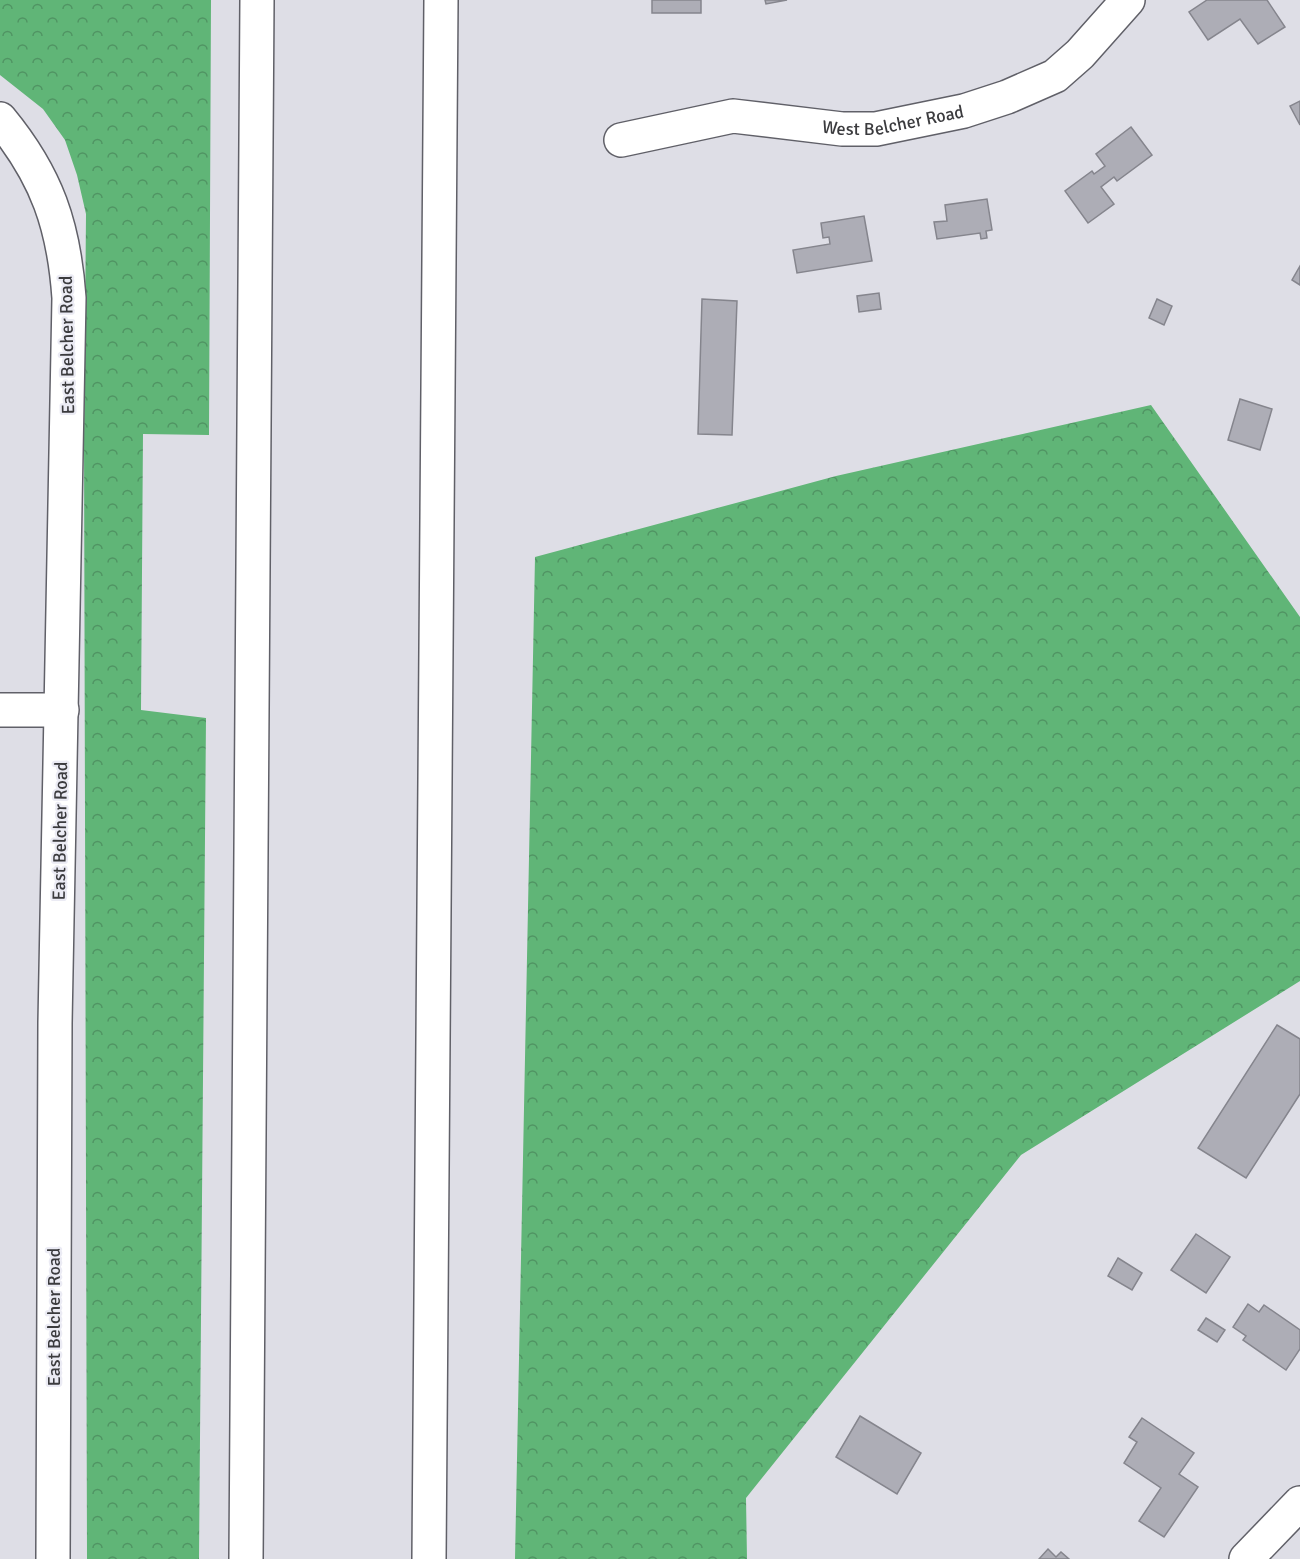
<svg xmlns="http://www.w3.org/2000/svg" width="1300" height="1559" font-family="Signika,sans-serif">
<defs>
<pattern id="forest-crowns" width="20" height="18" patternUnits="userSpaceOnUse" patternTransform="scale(1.5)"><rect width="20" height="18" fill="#60b577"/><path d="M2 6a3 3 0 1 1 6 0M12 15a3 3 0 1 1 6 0" fill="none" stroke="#509463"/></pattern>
</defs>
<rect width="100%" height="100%" fill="#dedee6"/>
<g fill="url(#forest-crowns)">
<path d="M0 0H211L209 435 143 434 141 710 206 718 199 1559H87L84 440 86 214 77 175 65 140 43 109 0 75Z"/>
<path d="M1151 405 1300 617V981L1021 1155 746 1498 747 1559H515L535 557 836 476Z"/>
</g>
<g fill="#adadb6" stroke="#85858d" stroke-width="1.5">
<rect x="652" y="0" width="49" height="13"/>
<path d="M765 0H787L766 4Z"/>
<path d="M1207 0H1267L1285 27 1258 44 1240 19 1208 40 1189 12Z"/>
<path d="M1300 101V125L1290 106Z"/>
<path d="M1131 127 1152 155 1117 181 1114 177 1101 187 1114 204 1088 223 1065 191 1092 171 1094 174 1105 166 1096 154Z"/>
<path d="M987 199 992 230 986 231 987 238 981 239 980 233 937 239 934 222 947 221 945 205Z"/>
<path d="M864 216 872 261 797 273 793 250 830 244 829 237 823 238 821 223Z"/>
<path d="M1300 266V285L1292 280Z"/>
<path d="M879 293 881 309 859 312 857 296Z"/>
<path d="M702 299 737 301 732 435 698 434Z"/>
<path d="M1157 299 1172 306 1164 325 1149 318Z"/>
<path d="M1240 399 1272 409 1260 450 1228 440Z"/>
<path d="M1277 1025 1300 1039V1094L1246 1178 1198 1148Z"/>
<path d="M1196 1234 1230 1257 1206 1293 1171 1270Z"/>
<path d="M1118 1258 1142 1273 1132 1290 1108 1276Z"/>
<path d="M1248 1304 1259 1312 1264 1305 1300 1330V1349L1286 1370 1243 1340 1246 1336 1233 1327Z"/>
<path d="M1206 1318 1225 1330 1217 1342 1198 1330Z"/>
<path d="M860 1416 921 1453 897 1494 836 1457Z"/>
<path d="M1142 1418 1194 1453 1179 1474 1198 1487 1164 1537 1139 1521 1161 1488 1124 1463 1137 1442 1129 1437Z"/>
<path d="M1048 1549 1056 1557 1061 1552 1069 1559H1039Z"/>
</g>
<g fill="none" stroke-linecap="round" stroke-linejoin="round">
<g stroke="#606068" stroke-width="36">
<g id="minor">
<path d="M0 119C47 176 64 226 69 298L55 1023 53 1559"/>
<path id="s1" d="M621 140 733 116 842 129H876L964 111 1007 97 1055 76 1080 54 1128 0"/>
<path d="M0 710H62"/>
<path d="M1246 1559 1300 1503"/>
</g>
</g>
<g stroke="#606068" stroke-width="36">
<g id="highway">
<path d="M246 1559 257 0"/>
<path d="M429 1559 441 0"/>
</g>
</g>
<use href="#minor" stroke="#fff" stroke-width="33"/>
<use href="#highway" stroke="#fff" stroke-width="33"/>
</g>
<g text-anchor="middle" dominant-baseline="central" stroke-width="4.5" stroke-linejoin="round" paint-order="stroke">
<g font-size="18" fill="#3b3b3e" stroke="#ebebf4">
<text stroke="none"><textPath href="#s1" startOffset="276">West Belcher Road</textPath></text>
<text transform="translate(67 345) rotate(-91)">East Belcher Road</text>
<text transform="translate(60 831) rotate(-89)">East Belcher Road</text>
<text transform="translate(54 1317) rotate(-90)">East Belcher Road</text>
</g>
</g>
</svg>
